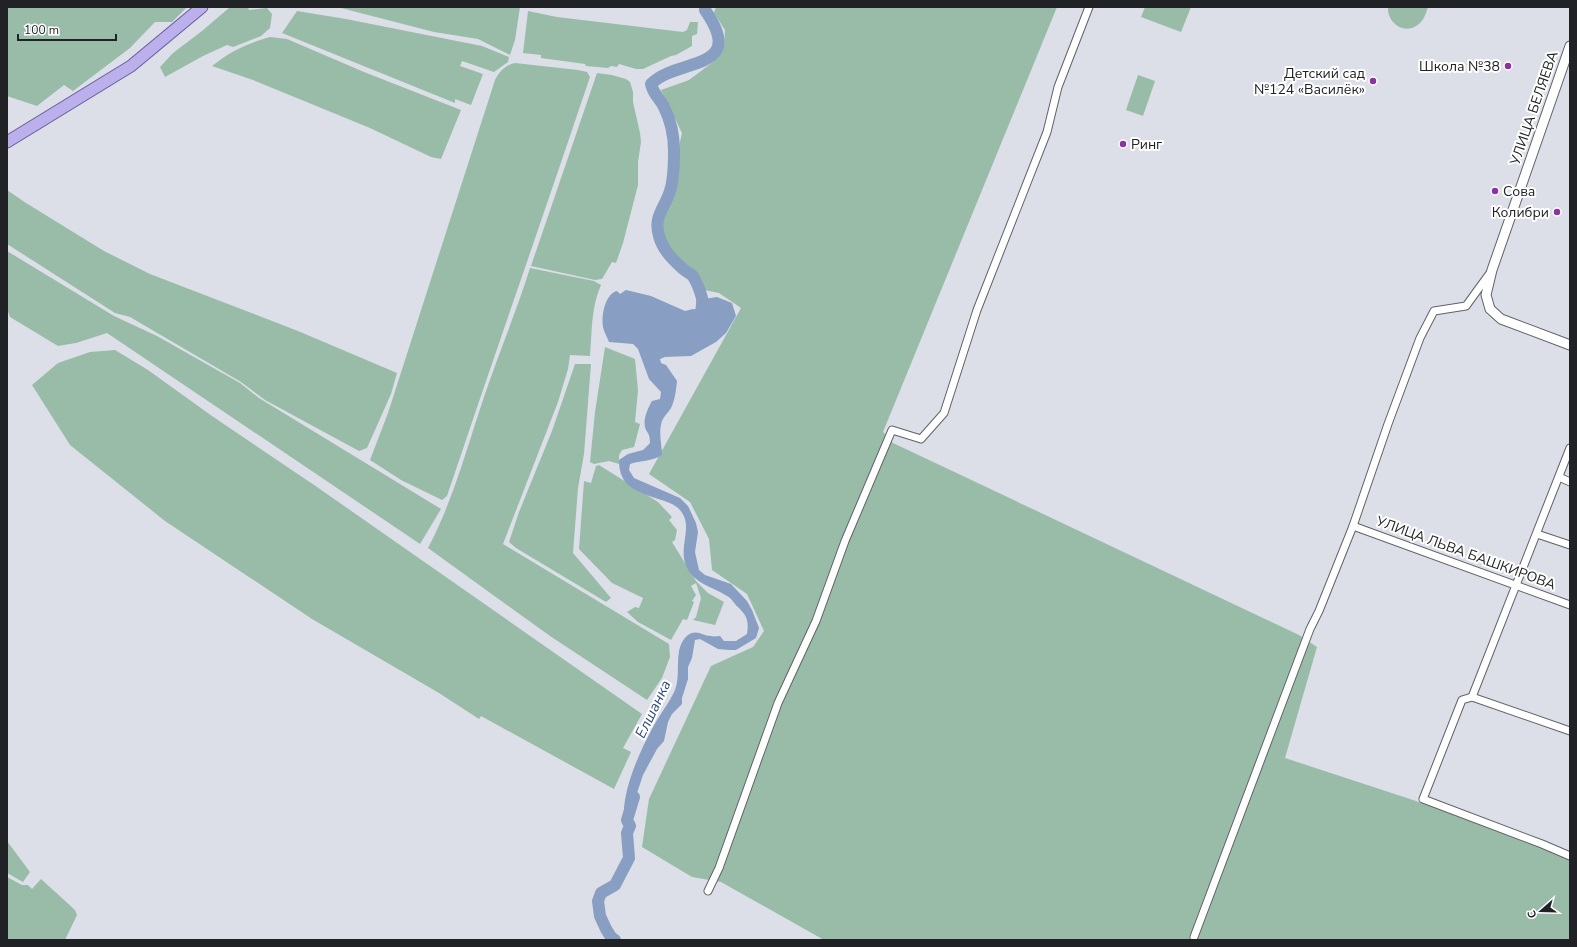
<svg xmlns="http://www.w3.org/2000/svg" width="1577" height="947" font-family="'Nunito Sans',sans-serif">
<rect width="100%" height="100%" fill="#dcdfe7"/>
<g fill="#99bca8">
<path d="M7 7H187L172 22H155L130 48 73 91 64 85 37 106 7 96Z"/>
<path d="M230 7H248L249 10 267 8 272 14 270 28 261 36 233 47 227 45 203 56 165 77 160 67 173 53 202 31Z"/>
<path d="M337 7H520L515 40 510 55 478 39 434 32Z"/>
<path d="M716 7H1057L883 432 893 443 1299 635 1317 647 1285 758 1416 801 1570 857V940H824L721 882 692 877 642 847 649 799 711 666 753 647 764 631 747 594 712 570 709 539 690 502 649 474 741 308 719 293 704 290 665 242 660 224 664 212 682 133 661 90 689 80 713 62 724 44 725 30 714 13Z"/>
<path d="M1145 7H1191L1181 32 1141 17Z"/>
<path d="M1388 7H1428C1426 13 1424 20 1419 24 1405 36 1387 23 1388 7Z"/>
<path d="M297 11 346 19 482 46 509 57 508 62 494 72 462 61 460 66 483 74 471 105 455 99V103L282 33Z"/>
<path d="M528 11 557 17 683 32 687 30 690 22H698L697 34 692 36V46L676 55 671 56 643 69H636L619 64 617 67 611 66 608 68 586 66 585 64 541 58V55L523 53Z"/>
<path d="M270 37 287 39 364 72 461 110 441 159 431 157 370 128 253 80 212 66C232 50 246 44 270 37Z"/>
<path d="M515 63 578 70 587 72 590 77C543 217 494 356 447 496L442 500 401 480 370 460 388 413 495 80C499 72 505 65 515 63Z"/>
<path d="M597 73 612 75 626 79 630 82 633 92V102L640 133 641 142 638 162V185L623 243 616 263 612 262 602 279 595 280 531 266Z"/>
<path d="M1138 75 1155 81 1143 116 1126 110Z"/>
<path d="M7 190 26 203 104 251 150 274 298 331 397 373 391 394 367 448 359 451 265 400 241 382 130 317 115 313 7 244Z"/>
<path d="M7 251 114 316 157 336 240 383 259 398 441 509 420 544 107 333 76 343 58 346 10 317 7 309Z"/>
<path d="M530 268 594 281 601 285C591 307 592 332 590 356L570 355 568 369 558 402 503 544 669 644 670 657 662 678 647 700 550 636 428 548C452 503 466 451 482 403 497 357 516 313 530 268Z"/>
<path d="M605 347 635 359 638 390 635 422 640 424 634 447 622 450 619 455V464L609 461 594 464 590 462 595 412Z"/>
<path d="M115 350 148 370 212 416 317 487 642 714 623 748 631 752 614 789 481 716 479 719 439 693 312 619 165 521 70 445 32 385 58 363 90 352Z"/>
<path d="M575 364H591L584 454 578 488 573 553 611 598 606 602 516 548 509 542 519 512 552 431Z"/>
<path d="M599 465 658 502 672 517 669 520 677 530 675 540 672 542 696 581 708 593 724 602 715 625 693 620 696 617 701 598 696 583 691 586 696 595 692 601 694 602 687 620 683 619 671 640 638 622 627 612 635 607 639 608 643 598 612 583 579 549 584 481 591 483 596 466Z"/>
<path d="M7 841 30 872 23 882 7 873Z"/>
<path d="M7 877 22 885H28L32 889 41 879 75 910 77 915 65 940H7Z"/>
</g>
<path fill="#889ec2" d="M626 290 651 296 685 311 693 309 701 310C705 307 705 304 703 299L717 297 732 303 736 316 726 333 716 342 691 356 665 357 660 359 661 363 666 365 677 381C676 390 675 400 671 408 668 413 664 416 662 421 658 433 662 444 662 455 651 462 641 460 630 464L629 470 634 478 680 498 688 506 696 523 698 532 695 552 699 570 705 575 731 584 747 601 752 610 759 628 756 638 736 650H729L718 649 700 639 695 640 692 658 688 667V679L682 698V704L672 714 668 722 664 741 657 749 643 775 637 793 633 816 629 810 624 818C622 791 639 753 652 729 659 715 669 704 675 690 682 673 672 648 688 635 697 629 702 636 711 636 714 637 717 636 720 636L724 641H736L747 634C749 620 747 616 738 607 734 604 732 598 727 596 715 588 700 585 691 574 672 550 698 527 678 508 672 503 665 501 658 499 636 491 619 487 619 460L628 454 643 450 650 443C650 432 647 434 645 427 643 419 648 408 652 401L660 399 661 392 649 379 638 349 633 344 609 342C607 337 604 332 603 327 601 316 605 294 617 291L620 294Z"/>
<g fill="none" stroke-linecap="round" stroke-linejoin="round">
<g stroke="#889ec2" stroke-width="12">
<path d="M697 325H699C700 317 703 306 702 298 700 291 696 280 692 275 689 273 685 271 682 268 672 259 663 250 659 236 653 216 665 208 670 191 674 179 674 164 674 151 674 136 671 121 664 107 659 97 654 96 651 84 678 57 748 72 705 10V7"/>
<path d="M615 940 611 937 606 929 600 916 598 901 601 893 615 885 629 858 627 833 630 826 627 820 634 797"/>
</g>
<g stroke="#5f6268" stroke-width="9">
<g id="minor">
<path d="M1559 477 1570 482"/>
<path d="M1353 526 1570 605"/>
<path d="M1537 534 1570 545"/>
<path d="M1472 697 1570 448"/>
<path d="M1570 731 1472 697 1462 700 1423 799 1542 844 1570 856"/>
<path d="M708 891 719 868 778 703 816 621 845 541 892 430 921 439 944 413 977 310 1047 132 1058 87 1089 7"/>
<path d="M1194 937 1310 629 1319 611 1353 526 1388 424 1420 338 1434 311 1466 306 1490 273"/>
</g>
</g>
<g stroke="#5f6268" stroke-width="11">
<path id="tertiary" d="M1570 46 1492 270 1486 295 1490 309 1501 319 1570 345"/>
</g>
<g stroke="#685b9f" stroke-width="13">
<path id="primary" d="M7 142 131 66 202 7"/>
</g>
<use href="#minor" stroke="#fff" stroke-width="7"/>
<use href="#tertiary" stroke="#fff" stroke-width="9"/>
<use href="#primary" stroke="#bbafec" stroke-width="11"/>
</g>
<g fill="#8b33a0" stroke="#fff" stroke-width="1.5">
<circle cx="1508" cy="66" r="4"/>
<circle cx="1373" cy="81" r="4"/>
<circle cx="1123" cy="144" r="4"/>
<circle cx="1495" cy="191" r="4"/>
<circle cx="1557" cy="212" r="4"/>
</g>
<g text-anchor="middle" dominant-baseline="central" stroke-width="4" stroke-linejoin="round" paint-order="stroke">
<g font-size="14" fill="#212225" stroke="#fff" text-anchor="end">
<text x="1500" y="66">Школа №38</text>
<text x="1365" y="73">Детский сад<tspan x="1365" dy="16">№124 «Василёк»</tspan></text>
<text x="1131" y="144" text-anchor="start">Ринг</text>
<text x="1503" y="191" text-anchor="start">Сова</text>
<text x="1549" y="212">Колибри</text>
</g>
<g font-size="14" fill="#212225" stroke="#fff">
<text transform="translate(1534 108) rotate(-71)">УЛИЦА БЕЛЯЕВА</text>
<text transform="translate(1466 553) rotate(20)">УЛИЦА ЛЬВА БАШКИРОВА</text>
</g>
<g font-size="15" font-style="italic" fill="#304c7e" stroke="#fff">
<text transform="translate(653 709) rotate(-64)">Елшанка</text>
</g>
</g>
<rect width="1577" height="947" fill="none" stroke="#212225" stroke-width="16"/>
<g transform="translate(1541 911) rotate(250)" stroke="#ffffff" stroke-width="3" paint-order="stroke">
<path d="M0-3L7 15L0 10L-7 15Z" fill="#212225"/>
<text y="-6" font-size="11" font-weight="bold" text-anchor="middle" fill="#212225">С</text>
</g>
<path d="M18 34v6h98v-6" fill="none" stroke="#212225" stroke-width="2"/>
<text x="24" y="34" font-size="12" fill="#212225" stroke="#ffffff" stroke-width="3" paint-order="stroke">100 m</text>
</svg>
